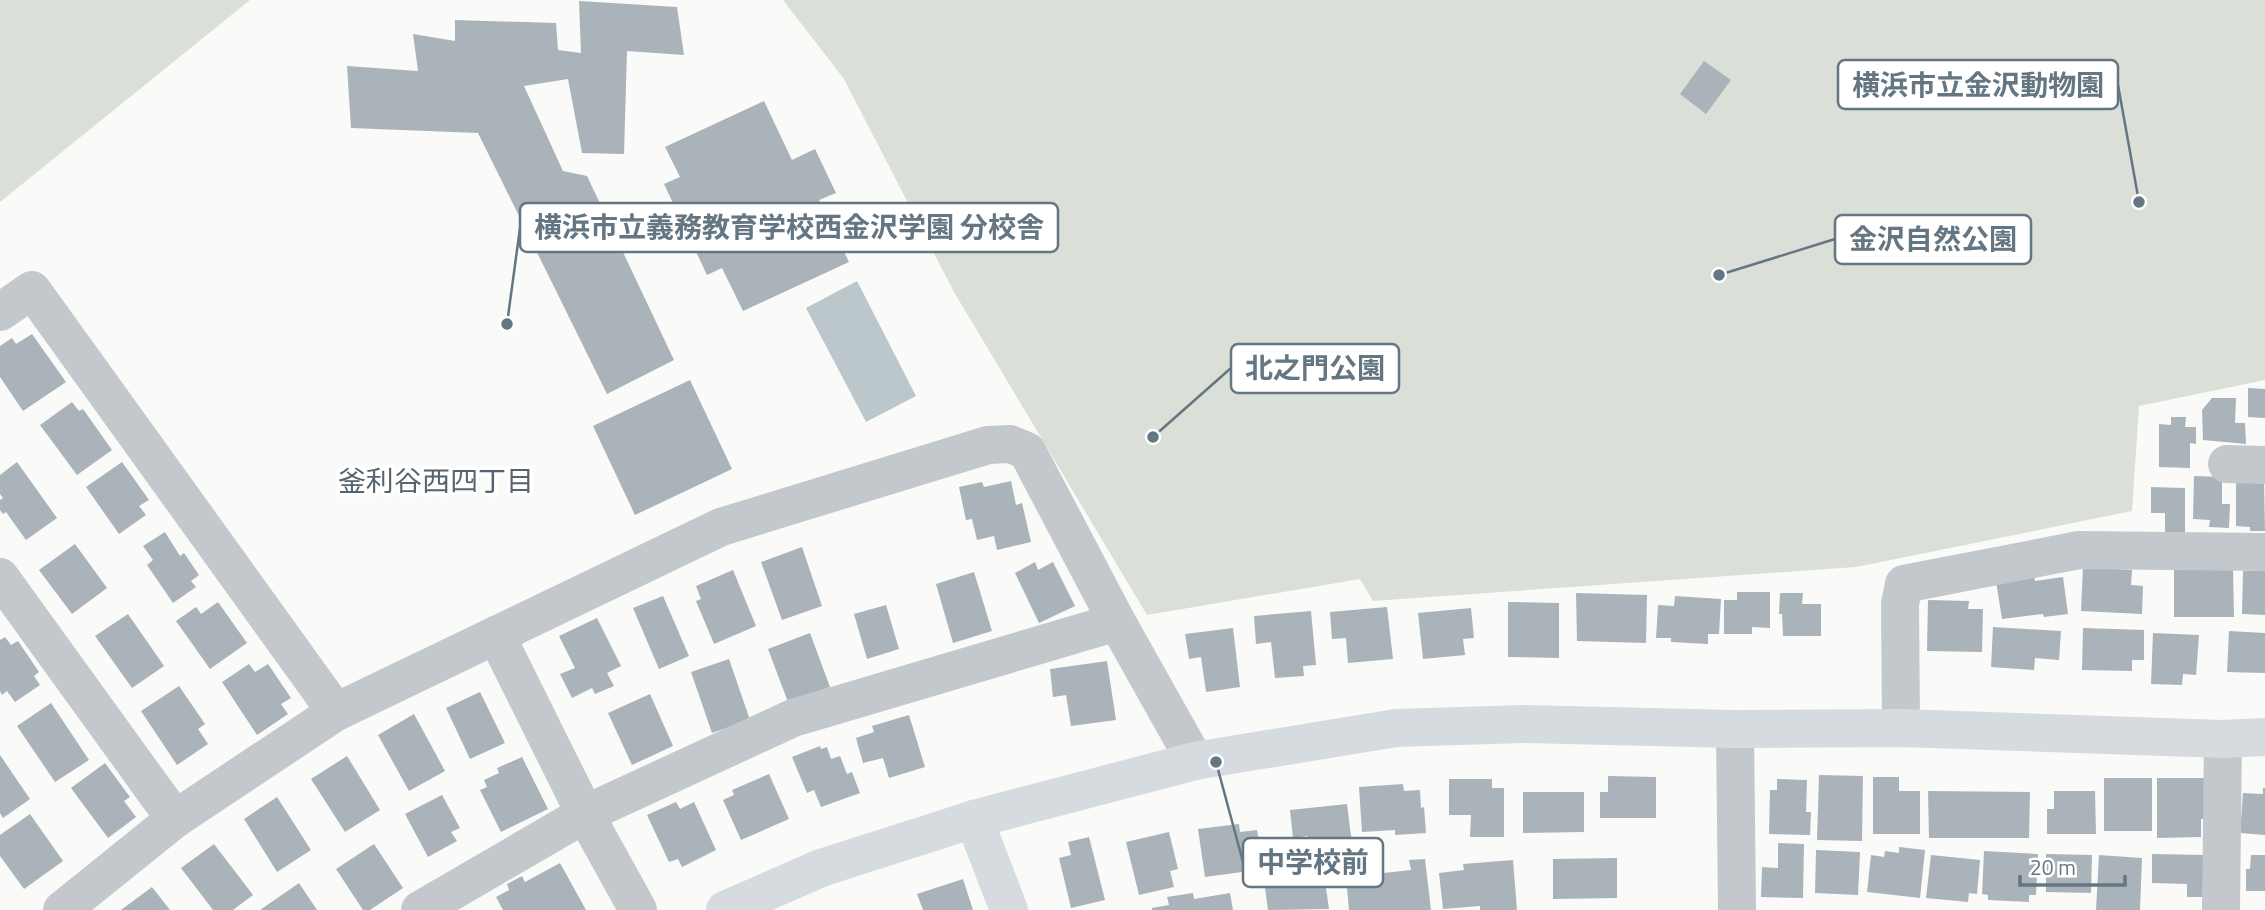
<svg xmlns="http://www.w3.org/2000/svg" width="2265" height="910" font-family="'Titillium Web','Noto Sans JP',sans-serif">
<rect width="100%" height="100%" fill="#fafaf8"/>
<g fill="#dadfd7">
<path d="M0 0H250L0 202Z"/>
<path d="M783 0H2265V380L2139 406 2132 511 1856 567 1373 601 1360 579 1147 615 954 292 844 79Z"/>
</g>
<path fill="#bbc7cb" d="M857 281 916 396 866 422 806 308Z"/>
<g fill="#aab3b9">
<path d="M579 1 677 7 684 55 627 51 624 154 582 153 568 79 524 86 563 171 587 176 674 360 607 394 478 133 351 128 347 66 418 71 413 34 455 41V20L556 23 558 50 581 53Z"/>
<path d="M1704 61 1731 80 1706 114 1680 94Z"/>
<path d="M764 101 792 160 815 149 836 193 819 200 849 262 743 311 722 268 707 275 664 184 680 177 665 147Z"/>
<path d="M32 334 66 382 23 411 0 377V346L12 338 16 344Z"/>
<path d="M690 380 732 469 635 515 593 426Z"/>
<path d="M2248 388 2265 389V418L2248 417Z"/>
<path d="M2212 398H2236L2235 423H2245L2246 444 2203 440 2202 410Z"/>
<path d="M72 402 79 411 83 409 112 450 77 475 40 425Z"/>
<path d="M2171 417H2186L2185 427H2196V444L2190 443V468L2159 467V424L2171 425Z"/>
<path d="M17 462 57 518 26 540 6 512 3 514 0 510V500L3 498 0 494V475Z"/>
<path d="M122 462 149 500 139 506 146 515 119 534 86 487Z"/>
<path d="M2194 476 2222 477V504H2230L2229 528 2209 527 2210 520 2193 519Z"/>
<path d="M2236 479 2264 480 2265 531H2250V527L2236 526Z"/>
<path d="M1011 481 1016 505 1022 503 1031 542 997 550 994 536 977 540 972 519 966 520 959 487 982 482 984 487Z"/>
<path d="M2151 487 2185 488V534H2165V513H2151Z"/>
<path d="M165 532 180 556 184 553 199 575 191 581 196 587 173 603 147 565 153 560 143 546Z"/>
<path d="M75 544 107 588 72 614 39 570Z"/>
<path d="M802 547 822 606 782 620 761 562Z"/>
<path d="M1035 562 1038 570 1053 562 1075 606 1039 623 1015 573Z"/>
<path d="M2083 567 2132 570 2131 585 2143 586 2142 614 2081 611Z"/>
<path d="M2174 568H2233L2234 617H2174Z"/>
<path d="M733 570 756 626 714 644 696 601 701 599 696 586Z"/>
<path d="M2243 571H2265V615L2242 614Z"/>
<path d="M974 572 992 631 953 643 936 584Z"/>
<path d="M2034 575 2035 581 2063 577 2068 614 2044 617 2043 614 2002 619 1996 581Z"/>
<path d="M1737 592H1770V628L1752 627V634H1724V600H1737Z"/>
<path d="M1576 593 1647 595 1646 643 1577 641Z"/>
<path d="M1780 593H1803L1802 604H1821V636H1783L1782 614H1779Z"/>
<path d="M663 596 689 656 659 669 633 608Z"/>
<path d="M1675 596 1721 599 1719 634H1708V644L1671 642V638H1656L1658 605 1674 606Z"/>
<path d="M1928 600 1969 601 1968 609H1983L1982 652 1927 651Z"/>
<path d="M218 602 247 643 210 669 176 621 196 607 201 614Z"/>
<path d="M1508 602 1559 603V658L1508 657Z"/>
<path d="M886 605 899 649 867 659 854 614Z"/>
<path d="M1387 607 1393 659 1348 663 1346 638 1332 639 1330 612Z"/>
<path d="M1471 608 1474 638 1463 639 1465 655 1423 659 1418 613Z"/>
<path d="M1311 611 1316 665 1303 666 1304 676 1275 678 1271 642 1256 644 1254 616Z"/>
<path d="M128 614 164 666 132 688 95 636Z"/>
<path d="M597 618 621 666 607 673 614 686 595 694 592 688 572 698 560 674 575 668 559 636Z"/>
<path d="M1993 627 2061 631 2059 660 2035 658 2034 670 1991 667Z"/>
<path d="M1233 628 1240 687 1206 692 1201 657 1189 659 1185 634Z"/>
<path d="M2083 628 2144 630V660H2132V671L2082 670Z"/>
<path d="M2229 631 2265 633V673L2227 672Z"/>
<path d="M810 633 830 687 788 702 768 649Z"/>
<path d="M2153 633 2199 635 2196 675 2183 674 2182 685 2151 684Z"/>
<path d="M5 637 11 645 18 641 39 672 34 676 40 685 15 702 7 691 2 695 0 691V640Z"/>
<path d="M729 659 750 720 712 733 691 672Z"/>
<path d="M1107 661 1116 720 1071 726 1066 695 1053 697 1050 669Z"/>
<path d="M249 664 255 672 268 664 291 698 281 704 288 714 257 735 222 682Z"/>
<path d="M179 686 205 724 198 729 208 744 177 765 141 711Z"/>
<path d="M480 692 505 743 470 759 446 708Z"/>
<path d="M650 694 673 746 632 765 608 713Z"/>
<path d="M51 703 89 760 55 782 17 726Z"/>
<path d="M414 714 445 771 409 791 378 735Z"/>
<path d="M909 715 925 767 889 778 883 758 863 763 856 738 874 732 872 726Z"/>
<path d="M820 746 821 749 827 747 831 759 840 756 847 774 852 772 860 793 821 807 814 790 807 793 792 757Z"/>
<path d="M0 755 30 799 3 818 0 813Z"/>
<path d="M347 756 380 810 345 832 311 779Z"/>
<path d="M522 757 548 809 501 832 480 790 487 787 484 780 499 773 497 768Z"/>
<path d="M105 763 130 797 124 801 136 817 108 838 71 788Z"/>
<path d="M769 774 789 819 741 840 723 800 734 795 732 790Z"/>
<path d="M1819 775 1863 776 1862 841 1817 840Z"/>
<path d="M1608 776 1656 777V818H1600V792H1608Z"/>
<path d="M1873 777H1899V791H1920V834H1873Z"/>
<rect x="2104" y="778" width="48" height="53"/>
<path d="M2157 778H2207V819H2201V837L2157 838Z"/>
<path d="M1449 779H1492V788H1504V837H1470L1471 815H1449Z"/>
<path d="M1777 779 1807 780 1806 812H1811L1810 835 1769 834 1770 790H1777Z"/>
<path d="M1403 784 1404 791 1420 790 1421 808 1424 807 1426 833 1395 835V830L1362 832 1359 787Z"/>
<path d="M2263 788H2265V835L2240 833 2243 793 2263 794Z"/>
<path d="M1928 791 2030 792 2029 838H1929Z"/>
<path d="M2054 791H2095L2096 834H2047V809H2054Z"/>
<path d="M1523 792H1584V832L1523 833Z"/>
<path d="M442 795 460 828 451 832 457 841 428 857 405 814Z"/>
<path d="M277 797 311 850 277 872 244 819Z"/>
<path d="M676 802 680 809 694 802 716 850 682 867 678 859 669 862 647 815Z"/>
<path d="M1347 804 1352 844 1309 849 1308 836 1293 838 1290 810Z"/>
<path d="M30 814 63 861 24 889 0 856V835Z"/>
<path d="M1239 824 1240 832 1257 830 1264 869 1205 877 1198 829Z"/>
<path d="M1169 832 1178 869 1170 871 1174 887 1139 895 1126 842Z"/>
<path d="M1089 837 1105 900 1071 908 1059 858 1071 855 1068 842Z"/>
<path d="M1778 843 1804 844 1803 898 1761 897 1762 867 1778 868Z"/>
<path d="M214 844 253 895 233 910H213L181 868Z"/>
<path d="M374 844 403 888 370 910H363L336 869Z"/>
<path d="M1899 847 1925 850 1920 898 1867 892 1871 855 1884 857 1885 851 1899 853Z"/>
<path d="M1816 850 1860 852 1858 895 1815 893Z"/>
<path d="M1984 851 2038 854 2036 895H2029V902L1988 900V895L1982 894Z"/>
<path d="M2046 854 2092 855 2091 893 2046 892Z"/>
<path d="M2152 854 2206 855V897H2187V884L2152 883Z"/>
<path d="M1931 855 1980 860 1977 894 1969 893 1968 902 1926 898Z"/>
<path d="M2099 855 2142 858 2140 910H2096Z"/>
<path d="M2251 855H2265V891H2246V869H2250Z"/>
<path d="M1617 858V898L1553 899V859Z"/>
<path d="M1425 859 1431 910H1349L1346 877 1411 870 1409 860Z"/>
<path d="M1513 860 1517 910H1480V906L1443 909 1439 873 1464 870 1463 864Z"/>
<path d="M560 863 586 910H503L496 897 509 890 507 884 522 876 525 882Z"/>
<path d="M963 879 973 910H923L917 894Z"/>
<path d="M1325 881 1329 909 1268 910 1265 888Z"/>
<path d="M299 883 317 910H260Z"/>
<path d="M152 887 170 910H121Z"/>
<path d="M1193 893 1194 899 1230 893 1233 910H1152V908L1169 905 1167 897Z"/>
</g>
<g fill="none" stroke-linecap="round" stroke-linejoin="round">
<g stroke="#c3c8cc" stroke-width="38">
<path d="M0 312 32 290 336 712"/>
<path d="M2227 464 2265 465"/>
<path d="M0 577 175 819"/>
<path d="M496 635 585 814 638 910"/>
<path d="M1901 728 1900 604 1904 584 2079 550 2265 552"/>
<path d="M1735 729 1737 910"/>
<path d="M62 910 175 819 336 712 721 527 988 445 1010 444 1027 451 1117 622 1195 761"/>
<path d="M420 910 585 814 793 718 1117 622"/>
<path d="M2221 910 2223 739"/>
</g>
<g stroke="#d6dbdf" stroke-width="38">
<path d="M974 819 1009 910"/>
<path d="M725 910 821 868 974 819 1195 761 1396 728 1524 724 1735 729 1901 728 2223 739 2265 737"/>
</g>
</g>
<g text-anchor="middle" dominant-baseline="central" stroke-width="7" stroke-linejoin="round" paint-order="stroke">
<g font-size="28" fill="#57646e" stroke="#fff">
<text x="436" y="480">釜利谷西四丁目</text>
</g>
</g>
<path fill="none" stroke="#657683" stroke-width="2.5" d="M2139 202L2118 85M507 324L520 228M1719 275L1835 239M1153 437L1231 368M1216 762L1243 862"/>
<g fill="#657683" stroke="#fff" stroke-width="2.5">
<circle cx="2139" cy="202" r="7"/>
<circle cx="507" cy="324" r="7"/>
<circle cx="1719" cy="275" r="7"/>
<circle cx="1153" cy="437" r="7"/>
<circle cx="1216" cy="762" r="7"/>
</g>
<g fill="#fff" stroke="#657683" stroke-width="2.5">
<rect x="1838" y="60" width="280" height="49" rx="7"/>
<rect x="520" y="203" width="538" height="49" rx="7"/>
<rect x="1835" y="215" width="196" height="49" rx="7"/>
<rect x="1231" y="344" width="168" height="49" rx="7"/>
<rect x="1243" y="838" width="140" height="49" rx="7"/>
</g>
<g font-size="28" text-anchor="middle" font-weight="bold" fill="#657683">
<text x="1978" y="95">横浜市立金沢動物園</text>
<text x="789" y="237">横浜市立義務教育学校西金沢学園 分校舎</text>
<text x="1933" y="249">金沢自然公園</text>
<text x="1315" y="378">北之門公園</text>
<text x="1313" y="872">中学校前</text>
</g>
<path d="M2020 875v10h105v-10" fill="none" stroke="#657683" stroke-width="3.5"/>
<text x="2030" y="875" font-size="21" fill="#657683" stroke="#ffffff" stroke-width="5" paint-order="stroke">20 m</text>
</svg>
